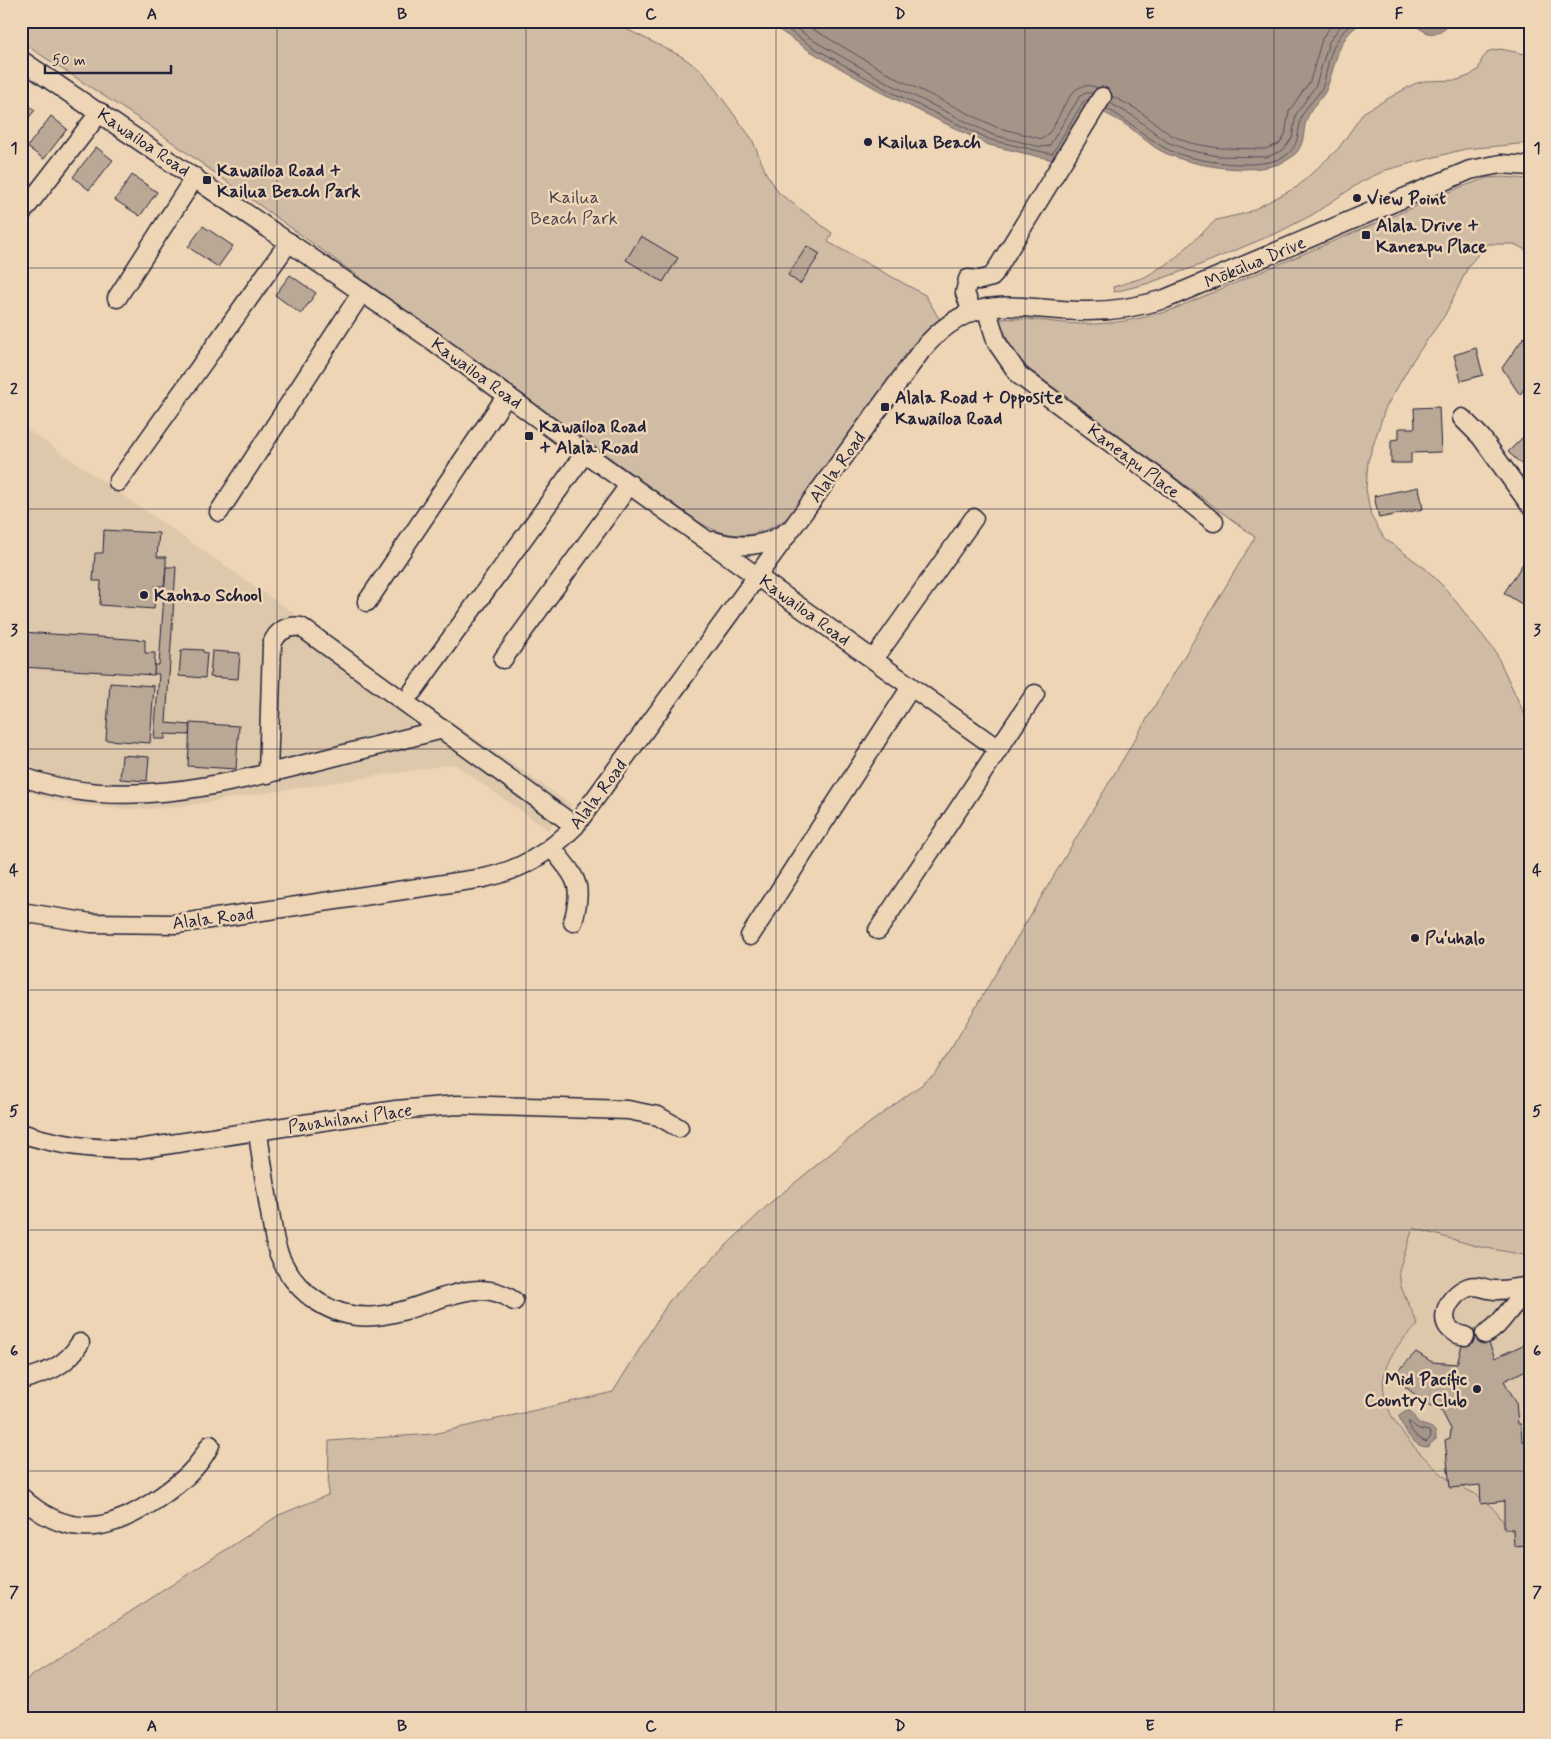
<svg xmlns="http://www.w3.org/2000/svg" width="1551" height="1739" viewBox="0 0 1551 1739" font-family="Mynerve,sans-serif">
  <style>
    .built { fill: #dec8ac }
    .green { fill: #d0bba4; stroke: #796e70 }
    .water { fill: #a59589; stroke: #71676a }
    .lines { fill: none; stroke-linecap: round; stroke-linejoin: round }
    .shore { stroke: #56505a; stroke-width: 1 }
    .building { fill: #baa897; stroke: #22223b }
    .minor-casing { stroke: #22223b; stroke-width: 21 }
    .minor { stroke: #edd5b5; stroke-width: 18 }
    .grid { fill: none; stroke: #22223b; stroke-width: 1; stroke-opacity: 0.55 }
    .poi-dot { fill: #22223b; stroke: #edd5b5; stroke-width: 2 }
    .labels { text-anchor: middle; stroke-width: 5; stroke-linejoin: round; paint-order: stroke }
    .street-label { font-size: 18px; fill: #22223b; stroke: #edd5b5 }
    .poi-label { font-size: 18px; font-weight: bold; fill: #22223b; stroke: #edd5b5; text-anchor: start }
    .park-label { font-size: 18px; fill: #454150; stroke: #edd5b5 }
    .neatline { fill: none; stroke: #22223b; stroke-width: 2 }
    .grid-label { font-size: 16px; text-anchor: middle; font-weight: bold; fill: #22223b }
  </style>
  <rect width="100%" height="100%" fill="#edd5b5"/>
  <filter id="ink" filterUnits="userSpaceOnUse"><feTurbulence type="fractalNoise" baseFrequency=".02" numOctaves="2"/><feDisplacementMap in="SourceGraphic" scale="10" xChannelSelector="R" yChannelSelector="G"/><feConvolveMatrix kernelMatrix="1 2 1 2 8 2 1 2 1" color-interpolation-filters="sRGB"/></filter>
  <g filter="url(#ink)">
    <!-- built -->
    <g class="built">
      <polygon points="21,425 572,805 548,830 454,764 182,806 153,809 123,809 72,804 47,798 21,789"/>
      <polygon points="1413,1228 1476,1246 1530,1256 1530,1539 1513,1532 1502,1521 1494,1506 1481,1497 1451,1481 1438,1471 1403,1436 1394,1423 1388,1408 1384,1392 1384,1375 1390,1360 1397,1345 1418,1325 1401,1287 1399,1270"/>
    </g>
    <!-- green -->
    <g class="green">
      <path d="M21,21h589l71,35 21,15 50,68 14,34 13,20 53,40 -4,9 97,53 15,25 -19,18 -129,176c-28,24 -61,28 -93,8l-552,-398 -126,-82z"/>
      <polygon points="1500,49 1530,55 1530,143 1465,149 1386,170 1361,182 1312,215 1279,232 1200,265 1146,284 1114,292 1113,287 1145,277 1173,260 1216,220 1247,213 1297,187 1338,149 1364,112 1414,84 1424,81 1458,80 1469,76 1478,70 1482,59 1489,51"/>
      <path d="M1502,177l28,2v73l-16,-8h-27l-18,21 -24,50 -32,45 -28,49 -17,52 -2,28 5,27 13,22 42,31 19,19 50,63 35,75v530l-54,-10 -63,-18 -14,42 2,17 17,38c-50,43 -42,82 0,126 10,10 19,20 31,29 10,7 23,11 33,18 14,9 18,23 30,33 5,4 12,6 18,8v179h-1509v-35l258,-168 49,-20 1,-54 104,-7 180,-42 56,-91 101,-98 86,-70 80,-59 319,-537 -226,-168 -17,-19 -13,-31c27,-2 54,4 82,5 30,1 59,-5 88,-13l292,-124 26,-9z"/>
    </g>
    <!-- water -->
    <g class="water">
      <path d="M766,21h599c-27,14 -28,38 -37,64 -3,12 -15,20 -20,31 -6,12 -2,25 -11,36 -23,29 -105,15 -134,0 -12,-6 -23,-17 -34,-25 -8,-6 -17,-10 -26,-15l-50,48 -64,-15 -102,-50 -77,-44z"/>
      <path d="M1410,21h42c-15,20 -25,14 -42,0z"/>
      <path d="M1408,1410c5,3 6,8 10,12 7,6 19,2 18,17l-9,8c-13,0 -25,-18 -28,-31z"/>
    </g>
    <g class="lines">
      <!-- shore -->
      <g class="shore">
        <polyline points="775,21 813,47 889,91 991,140 1052,154 1083,102 1089,99"/>
        <polyline points="786,21 816,42 892,85 993,135 1041,147 1049,146 1080,96 1086,93 1092,93"/>
        <path d="M799,21l97,57 100,49 46,12c20,-11 23,-66 56,-51"/>
        <polyline points="1112,96 1138,110 1171,135 1190,143 1219,148 1265,149 1279,144 1285,135 1289,111 1310,81 1322,39 1334,21"/>
        <polyline points="1110,103 1133,116 1167,142 1188,150 1218,156 1267,157 1283,150 1292,138 1296,114 1316,85 1329,42 1344,21"/>
        <path d="M1107,109c21,11 36,26 56,38 24,15 103,26 125,7 13,-12 9,-25 14,-39 5,-10 15,-17 20,-27 3,-6 3,-13 5,-19 3,-19 12,-37 28,-48"/>
        <polygon points="1409,1422 1419,1429 1429,1431 1431,1437 1426,1442 1417,1437 1409,1427"/>
      </g>
    </g>
    <!-- building -->
    <g class="building">
      <polygon points="21,100 35,110 21,127"/>
      <polygon points="51,116 67,129 44,159 27,147"/>
      <polygon points="96,147 113,160 89,190 73,177"/>
      <polygon points="132,175 157,192 140,216 115,200"/>
      <polygon points="203,226 233,246 218,267 188,247"/>
      <polygon points="641,236 678,258 663,282 626,260"/>
      <polygon points="807,246 820,254 800,284 788,275"/>
      <polygon points="290,275 316,293 301,314 275,295"/>
      <polygon points="1524,337 1530,344 1530,379 1520,395 1502,368"/>
      <polygon points="1476,348 1483,375 1461,381 1454,355"/>
      <polygon points="1439,407 1441,452 1411,453 1411,463 1391,463 1391,440 1399,439 1399,428 1415,428 1414,408"/>
      <polygon points="1530,430 1530,472 1508,452"/>
      <polygon points="1419,487 1423,509 1379,518 1374,496"/>
      <polygon points="104,530 159,533 157,557 166,557 166,567 164,586 155,586 154,609 100,605 101,581 93,581 95,553 103,553"/>
      <polygon points="1524,562 1530,565 1530,599 1525,606 1504,593"/>
      <polygon points="166,567 176,567 166,723 190,725 189,735 165,734 165,739 154,739 159,674 154,674 154,665 159,665"/>
      <polygon points="21,632 145,640 145,653 155,653 154,675 21,667"/>
      <polygon points="184,649 203,650 203,652 207,653 205,678 179,676 181,651 184,651"/>
      <polygon points="212,651 240,653 238,679 210,677"/>
      <polygon points="110,683 154,686 150,743 106,740"/>
      <polygon points="190,723 239,726 236,769 188,766"/>
      <polygon points="122,755 149,757 147,781 120,779"/>
      <polygon points="1483,1328 1495,1358 1525,1344 1530,1355 1530,1368 1504,1381 1516,1402 1518,1424 1521,1424 1522,1441 1526,1441 1526,1448 1530,1448 1530,1532 1526,1532 1526,1545 1514,1546 1513,1529 1504,1529 1504,1501 1481,1504 1480,1485 1450,1488 1445,1440 1450,1438 1451,1429 1441,1410 1417,1402 1418,1397 1393,1377 1416,1352 1432,1362 1457,1364 1466,1330"/>
    </g>
    <g class="lines">
      <!-- minor casing -->
      <g class="minor-casing">
        <g id="minor">
          <polyline points="21,60 429,338 585,453 998,749"/>
          <polyline points="21,214 100,112"/>
          <polyline points="117,298 195,177"/>
          <polyline points="986,308 997,343 1019,375 1165,483 1214,522"/>
          <polyline points="972,312 965,293 968,279 980,280 992,277 1102,97"/>
          <polyline points="1462,418 1481,437 1530,505"/>
          <polyline points="118,482 289,242"/>
          <polyline points="219,512 362,292"/>
          <path d="M714,541c25,8 53,6 75,-11"/>
          <polyline points="367,602 507,395"/>
          <polyline points="503,659 630,484"/>
          <polyline points="874,659 974,518"/>
          <polyline points="413,691 585,453"/>
          <path d="M268,774l4,-130c5,-13 15,-19 29,-17l274,199"/>
          <path d="M21,776c95,37 202,9 296,-15 42,-11 84,-21 126,-32"/>
          <path d="M552,848c24,31 32,34 21,74"/>
          <path d="M21,912l70,11 85,1 308,-46c37,-8 65,-25 91,-52l346,-475c53,-63 92,-41 161,-40 29,1 56,-4 83,-12l305,-129 31,-6 29,2"/>
          <polyline points="878,930 1035,694"/>
          <polyline points="750,936 911,687"/>
          <path d="M258,1132c3,25 7,50 11,75 3,15 4,31 9,45 8,21 21,38 40,50 75,48 140,-42 196,-1"/>
          <path d="M21,1133c38,13 77,17 117,16l258,-39 61,-5 171,5 30,6 21,12"/>
          <path d="M1485,1334c19,-9 25,-33 45,-41"/>
          <path d="M1465,1336c-33,-6 -20,-40 4,-49 10,-3 16,3 26,3 12,1 23,-4 35,-3"/>
          <path d="M21,1380c25,-7 45,-13 59,-37"/>
          <path d="M21,1497c48,44 91,34 139,0 21,-15 38,-28 50,-52"/>
        </g>
      </g>
      <!-- minor -->
      <use href="#minor" class="minor"/>
    </g>
  </g>
  <!-- grid -->
  <path class="grid" d="M277,21v1697M526,21v1697M776,21v1697M1025,21v1697M1274,21v1697M21,268h1509M21,509h1509M21,749h1509M21,990h1509M21,1230h1509M21,1471h1509"/>
  <!-- markers -->
  <g class="poi-dot">
    <circle cx="868" cy="142" r="5"/>
    <rect x="202" y="175" width="10" height="10" rx="2.5"/>
    <circle cx="1357" cy="198" r="5"/>
    <rect x="1361" y="230" width="10" height="10" rx="2.5"/>
    <rect x="880" y="402" width="10" height="10" rx="2.5"/>
    <rect x="524" y="431" width="10" height="10" rx="2.5"/>
    <circle cx="144" cy="595" r="5"/>
    <circle cx="1415" cy="938" r="5"/>
    <circle cx="1477" cy="1389" r="5"/>
  </g>
  <g class="labels">
    <!-- street labels -->
    <g class="street-label">
      <text transform="translate(144 142) rotate(34)" y="6">Kawailoa Road</text>
      <text transform="translate(1255 262) rotate(-23)" y="6">Mōkūlua Drive</text>
      <text transform="translate(477 373) rotate(36)" y="6">Kawailoa Road</text>
      <text transform="translate(1134 461) rotate(37)" y="6">Kaneapu Place</text>
      <text transform="translate(837 467) rotate(-54)" y="6">Alala Road</text>
      <text transform="translate(805 610) rotate(36)" y="6">Kawailoa Road</text>
      <text transform="translate(598 794) rotate(-53)" y="6">Alala Road</text>
      <text transform="translate(213 918) rotate(-7)" y="6">Alala Road</text>
      <text transform="translate(350 1118) rotate(-8)" y="6">Pauahilani Place</text>
    </g>
    <!-- poi labels -->
    <g class="poi-label">
      <text x="878" y="148">Kailua Beach</text>
      <text x="217" y="176">Kawailoa Road +<tspan x="217" dy="21">Kailua Beach Park</tspan></text>
      <text x="1367" y="204">View Point</text>
      <text x="1376" y="231">Alala Drive +<tspan x="1376" dy="21">Kaneapu Place</tspan></text>
      <text x="895" y="403">Alala Road + Opposite<tspan x="895" dy="21">Kawailoa Road</tspan></text>
      <text x="539" y="432">Kawailoa Road<tspan x="539" dy="21">+ Alala Road</tspan></text>
      <text x="154" y="601">Kaohao School</text>
      <text x="1425" y="944">Puʻuhalo</text>
      <text x="1467" y="1385" text-anchor="end">Mid Pacific<tspan x="1467" dy="21">Country Club</tspan></text>
    </g>
    <!-- park labels -->
    <g class="park-label">
      <text x="574" y="203">Kailua<tspan x="574" dy="21">Beach Park</tspan></text>
    </g>
  </g>
  <!-- margin -->
  <rect width="1551" height="1739" fill="none" stroke="#edd5b5" stroke-width="55"/>
  <!-- scale -->
  <path d="M45 65v8h126v-8" fill="none" stroke="#22223b" stroke-width="2.5"/>
  <text x="52" y="65" font-size="15" fill="#22223b" stroke="#edd5b5" stroke-width="4" paint-order="stroke">50 m</text>
  <rect x="28" y="28" width="1496" height="1684" class="neatline"/>
  <g class="grid-label">
    <text x="152" y="19">A</text>
    <text x="402" y="19">B</text>
    <text x="651" y="19">C</text>
    <text x="900" y="19">D</text>
    <text x="1150" y="19">E</text>
    <text x="1399" y="19">F</text>
    <text x="14" y="153">1</text>
    <text x="1537" y="153">1</text>
    <text x="14" y="394">2</text>
    <text x="1537" y="394">2</text>
    <text x="14" y="635">3</text>
    <text x="1537" y="635">3</text>
    <text x="14" y="875">4</text>
    <text x="1537" y="875">4</text>
    <text x="14" y="1116">5</text>
    <text x="1537" y="1116">5</text>
    <text x="14" y="1356">6</text>
    <text x="1537" y="1356">6</text>
    <text x="14" y="1597">7</text>
    <text x="1537" y="1597">7</text>
    <text x="152" y="1731">A</text>
    <text x="402" y="1731">B</text>
    <text x="651" y="1731">C</text>
    <text x="900" y="1731">D</text>
    <text x="1150" y="1731">E</text>
    <text x="1399" y="1731">F</text>
  </g>
</svg>
